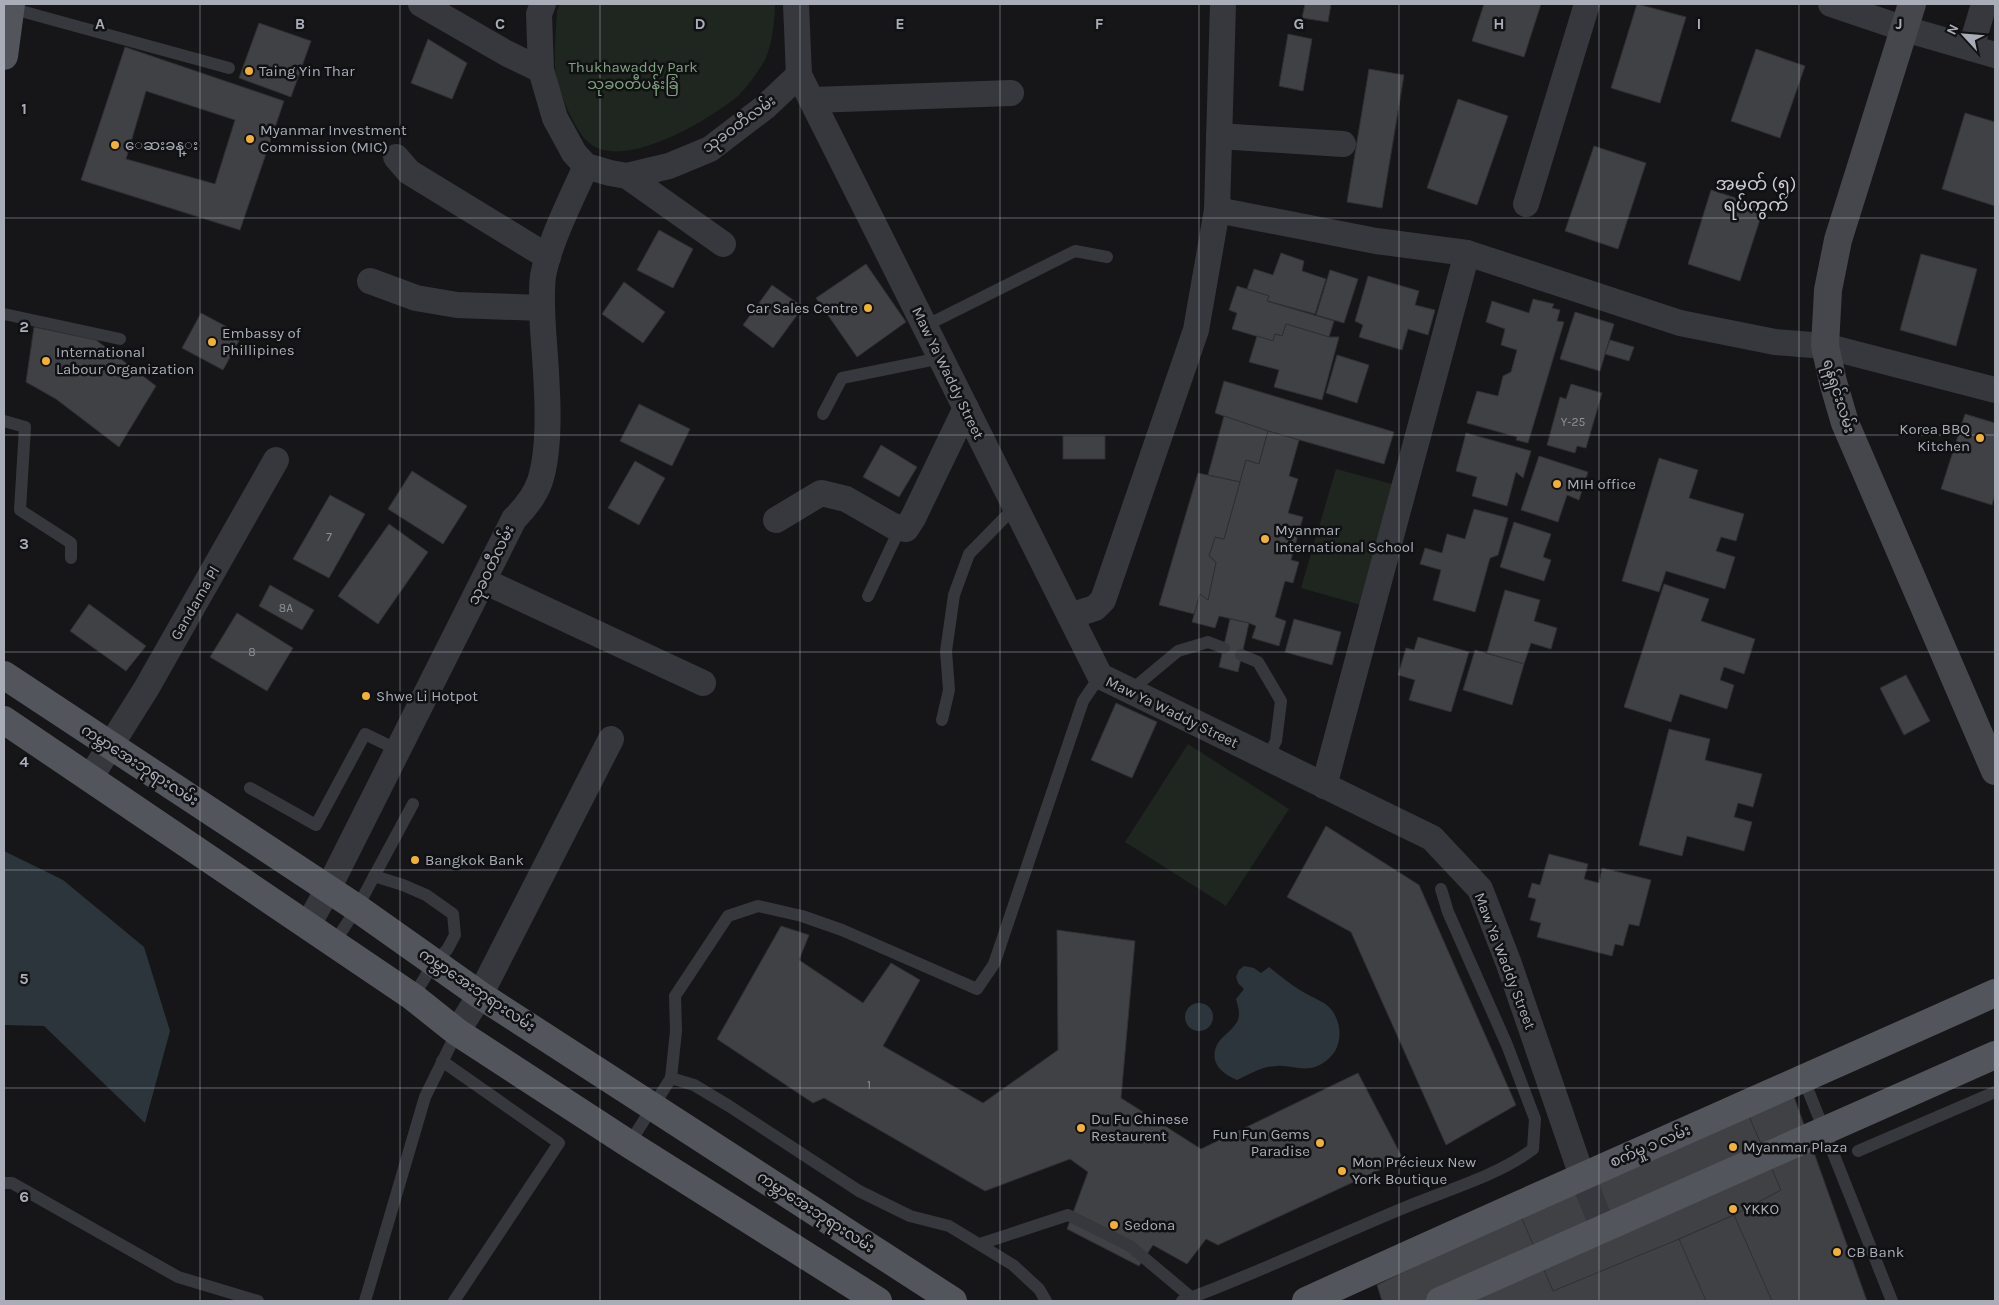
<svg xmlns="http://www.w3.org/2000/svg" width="1999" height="1305" viewBox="0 0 1999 1305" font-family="Karla,'Noto Sans Myanmar',sans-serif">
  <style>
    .green { fill: #1e261f }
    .water { fill: #2c353c }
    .building { fill: #404145; stroke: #303034; fill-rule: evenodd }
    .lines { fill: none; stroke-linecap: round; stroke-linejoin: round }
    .service { stroke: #37383d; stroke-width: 12 }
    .minor { stroke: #37383d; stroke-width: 26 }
    .secondary { stroke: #45474d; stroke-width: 28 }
    .primary { stroke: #53555c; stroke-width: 28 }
    .grid { fill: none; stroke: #a8adb8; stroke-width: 1; stroke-opacity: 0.55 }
    .poi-dot { fill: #f2b134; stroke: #111113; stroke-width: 2 }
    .labels { text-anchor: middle; stroke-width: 5; stroke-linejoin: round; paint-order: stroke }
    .number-label { font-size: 12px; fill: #8e929b }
    .park-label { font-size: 15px; fill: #7fa381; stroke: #111113 }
    .poi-label { font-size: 15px; fill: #a8adb8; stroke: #111113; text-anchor: start }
    .street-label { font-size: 15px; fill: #a8adb8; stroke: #111113 }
    .quarter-label { font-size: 18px; fill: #c9ccd4; stroke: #111113 }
    .grid-label { font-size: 16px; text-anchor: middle; font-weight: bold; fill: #a8adb8; stroke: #111113; stroke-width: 5; stroke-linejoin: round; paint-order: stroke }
  </style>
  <rect width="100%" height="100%" fill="#161618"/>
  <!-- green -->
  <g class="green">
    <path d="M560,4h215c0,16 -3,41 -10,56 -5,9 -20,30 -27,36 -29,24 -118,78 -151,45 -13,-12 -31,-55 -32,-73 -1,-18 1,-38 2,-57z"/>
    <polygon points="1336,469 1396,485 1361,605 1301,588"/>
    <polygon points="1188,744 1289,809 1226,906 1125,842"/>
  </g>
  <!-- water -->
  <g class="water">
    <polygon points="4,851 63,880 144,947 170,1031 145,1123 44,1026 4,1025"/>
    <path d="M1244,966l10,2 7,5 8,-6c11,9 22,18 34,25 7,4 14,7 21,11 14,9 19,29 13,44 -4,10 -15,19 -26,21 -13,2 -23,-3 -34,-2 -14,0 -27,8 -40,14 -14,-6 -27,-16 -21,-33 3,-9 16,-16 21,-25 4,-7 1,-16 -1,-23l8,-10 -6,-6 -2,-6 3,-7z"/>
    <circle cx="1199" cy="1017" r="14"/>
  </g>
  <!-- building -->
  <g class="building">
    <polygon points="1305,4 1331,4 1328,22 1302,18"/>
    <polygon points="1484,4 1541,4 1524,57 1472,41"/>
    <polygon points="1637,4 1686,17 1660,103 1611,88"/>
    <polygon points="259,23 311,41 291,97 239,78"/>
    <polygon points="1288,34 1312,39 1303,91 1279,86"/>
    <polygon points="428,39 467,63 452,99 411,83"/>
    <path d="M125,47l159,54 -44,129 -159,-50zM146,91l89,29 -20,64 -89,-25z"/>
    <polygon points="1756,49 1805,66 1780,138 1731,121"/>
    <polygon points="1369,69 1404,75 1382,208 1347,202"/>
    <polygon points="1458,99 1508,116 1477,205 1427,188"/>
    <polygon points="1965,113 1995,122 1995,206 1942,189"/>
    <polygon points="1594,146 1646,163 1618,249 1565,231"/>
    <polygon points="1711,190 1764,207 1740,281 1688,264"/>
    <polygon points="659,230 693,249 673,288 637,270"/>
    <polygon points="1281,253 1304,261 1302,271 1326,279 1315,314 1267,301 1269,296 1247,289 1254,269 1273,275"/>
    <polygon points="1921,254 1977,269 1956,346 1900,330"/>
    <polygon points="866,264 906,322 857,357 816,298"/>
    <polygon points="1330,270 1358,279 1344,323 1316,315"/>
    <polygon points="1368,276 1419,291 1415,305 1435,310 1428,335 1408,329 1402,350 1359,337 1363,325 1355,321"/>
    <polygon points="624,282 665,312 643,343 602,314"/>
    <polygon points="772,285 803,307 773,348 743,325"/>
    <polygon points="1237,286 1269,296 1267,301 1334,321 1329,337 1286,324 1282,336 1275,334 1273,341 1232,329 1237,313 1229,310"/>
    <polygon points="1533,299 1554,304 1552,308 1560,310 1557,321 1564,322 1528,443 1516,440 1517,437 1467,423 1477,391 1498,396 1503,376 1511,372 1517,350 1501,345 1505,329 1486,322 1492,301 1529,313"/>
    <polygon points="1575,312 1614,324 1600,371 1560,359"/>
    <polygon points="201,313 242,335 223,370 182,348"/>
    <polygon points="1286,324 1329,337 1339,337 1322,400 1274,387 1279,370 1249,362 1257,336 1273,341 1275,334 1282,336"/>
    <polygon points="34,327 96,340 156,386 119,447 56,399 26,382"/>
    <polygon points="1610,340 1634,347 1629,361 1605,354"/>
    <polygon points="1337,355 1369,365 1357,403 1326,393"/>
    <polygon points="1224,381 1394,432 1384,464 1268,431 1215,413"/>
    <polygon points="1571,384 1602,393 1586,448 1577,446 1575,453 1547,445 1560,397 1566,399"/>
    <polygon points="639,404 690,429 672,466 620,441"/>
    <polygon points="1965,414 1995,423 1995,494 1992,505 1941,489"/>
    <polygon points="1224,416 1268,431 1259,464 1246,460 1240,482 1208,475"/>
    <polygon points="1268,431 1299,440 1289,476 1298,479 1288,513 1303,517 1291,560 1299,562 1293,583 1285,581 1275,617 1286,621 1279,646 1252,638 1256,626 1249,623 1219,616 1215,628 1192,622 1200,594 1208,600 1216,562 1209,556 1215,537 1224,539 1246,460 1259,464"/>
    <polygon points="1466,433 1531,451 1523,478 1516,472 1507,506 1472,496 1477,477 1456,471"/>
    <rect x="1063" y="436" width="42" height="23"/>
    <polygon points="881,445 917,467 899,497 863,477"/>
    <polygon points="1539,456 1588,472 1579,500 1567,495 1558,522 1521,510"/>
    <polygon points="1659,458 1698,470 1689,498 1744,514 1736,541 1721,537 1716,551 1735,557 1725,589 1666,571 1659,592 1622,581"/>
    <polygon points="635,461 665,478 639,525 608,508"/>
    <polygon points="412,471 467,506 443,544 388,509"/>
    <polygon points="1198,473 1240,482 1224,539 1215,537 1209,556 1216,562 1208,600 1200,594 1194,614 1159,605"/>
    <polygon points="330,495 365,514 329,578 293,559"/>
    <polygon points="1474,509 1508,518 1498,555 1490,558 1475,612 1433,600 1441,570 1420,564 1425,548 1442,553 1447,534 1465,539"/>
    <polygon points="1514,522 1551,534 1543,557 1551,560 1544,581 1500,567"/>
    <polygon points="389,524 428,552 378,624 338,596"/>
    <polygon points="1664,584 1709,599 1701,621 1755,639 1744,674 1724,667 1720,680 1734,685 1727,709 1680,694 1671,722 1624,707"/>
    <polygon points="270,585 314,610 302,630 259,606"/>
    <polygon points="1505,590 1540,600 1534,621 1557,628 1551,649 1531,643 1524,664 1487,653"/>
    <polygon points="89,604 146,646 126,671 70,631"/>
    <polygon points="237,613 293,648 267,691 210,657"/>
    <polygon points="1230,619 1249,623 1238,672 1219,667"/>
    <polygon points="1294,619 1341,632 1332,665 1285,652"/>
    <polygon points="1418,637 1469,652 1451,712 1409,700 1415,680 1398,675 1406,648 1414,650"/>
    <polygon points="1475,650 1524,664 1512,705 1463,690"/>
    <polygon points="1906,675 1930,721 1904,735 1880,688"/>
    <polygon points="1116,703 1157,722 1132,778 1091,760"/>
    <polygon points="1669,729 1710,739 1705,760 1762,774 1753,807 1738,803 1734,817 1752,822 1744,851 1687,836 1682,856 1639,845"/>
    <polygon points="1326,826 1419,885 1516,1105 1446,1145 1351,932 1287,897"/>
    <polygon points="1549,854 1588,864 1584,879 1599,883 1602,868 1651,880 1639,926 1629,924 1623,946 1615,944 1612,956 1537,937 1541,923 1530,920 1536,899 1528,897 1532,883 1540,885"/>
    <polygon points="781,926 809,935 799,960 863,1003 891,963 920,980 883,1046 983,1103 1058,1050 1057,930 1135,941 1121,1098 1201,1149 1358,1073 1403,1159 1218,1245 1206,1239 1187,1264 1153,1245 1139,1266 1067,1229 1088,1172 1070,1159 985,1191 824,1098 813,1103 717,1039"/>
    <polygon points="1788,1080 1867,1301 1382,1301 1377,1285"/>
    <polygon points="1748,1114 1781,1190 1734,1215 1679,1239 1553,1291 1520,1214"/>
    <polygon points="1734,1215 1772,1301 1706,1301 1679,1239"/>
  </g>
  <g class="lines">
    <!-- service -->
    <g class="service">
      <polyline points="10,8 229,68"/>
      <polyline points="4,314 120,339"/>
      <polyline points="925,326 1075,251 1107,257"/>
      <polyline points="823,414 842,378 941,358"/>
      <polyline points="4,421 25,427 20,510 71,543 71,558"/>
      <polyline points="868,596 900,528"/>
      <polyline points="1241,655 1258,662 1281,701 1276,741 1267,758"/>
      <polyline points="1130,691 1178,651 1208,642 1224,648"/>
      <polyline points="942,720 949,690 946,651 954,595 969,554 1015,507"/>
      <polyline points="250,788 316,825 365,734 398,750"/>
      <polyline points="374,876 403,885 426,895 453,914 455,935 447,950 435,961 413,997"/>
      <polyline points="334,943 357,908 413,804"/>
      <polyline points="442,1061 559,1143 454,1301"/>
      <polyline points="671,1078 676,1031 675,996 728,916 758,906 802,916 842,930 977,989 994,964 1083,701 1100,676"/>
      <polyline points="1804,1080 1892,1301"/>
      <polyline points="629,1144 671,1078 694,1085 729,1106 859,1191 910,1216 949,1226 1013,1265 1039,1289 1046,1301"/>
      <polyline points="1858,1151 1995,1092"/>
      <polyline points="4,1183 12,1183 178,1277 258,1301"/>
      <polyline points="980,1244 1068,1215 1130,1246 1192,1298"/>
      <polyline points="365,1301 425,1097 457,1032"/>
      <path d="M1182,1301c76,-28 149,-63 224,-94 41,-17 93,-32 127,-58l2,-30 -28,-74 -59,-133 -7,-23"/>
    </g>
    <!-- minor -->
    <g class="minor">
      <polyline points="421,4 506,53 541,70"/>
      <polyline points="543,4 539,14 541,70 555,118 574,153 586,166 610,173 627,176 669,166 710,149 765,107 799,75"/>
      <polyline points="796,4 799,75 1100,676 1432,838 1480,889 1509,964 1582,1176 1603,1228"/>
      <polyline points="1831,4 1905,29 1995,55"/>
      <polyline points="1971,48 1984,4"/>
      <polyline points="813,100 1011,93"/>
      <polyline points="1219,136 1343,144"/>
      <polyline points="396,157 409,172 548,257"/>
      <polyline points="627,176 723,244"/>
      <polyline points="1526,204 1587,4"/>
      <polyline points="1217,210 1376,241 1467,253 1680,323 1775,342 1825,346 1995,390"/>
      <polyline points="370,281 416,298 457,305 542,308"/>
      <polyline points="776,520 821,493 846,499 893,526 906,529 913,518 966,408"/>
      <polyline points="484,581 703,683"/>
      <polyline points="1070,616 1095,608 1103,600 1196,330 1217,210 1223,4"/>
      <polyline points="90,778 146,689 276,460"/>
      <polyline points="1324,786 1467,253"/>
      <path d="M308,925l20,-36 186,-370c11,-11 21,-23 26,-38 13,-40 6,-108 3,-152 -1,-17 -2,-36 0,-53 6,-34 29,-78 43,-110"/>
      <polyline points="457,1032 480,995 611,739"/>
    </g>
    <!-- secondary -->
    <polyline class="secondary" points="1912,4 1838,240 1828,290 1825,346 1833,382 1845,423 1995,771"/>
    <!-- primary -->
    <g class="primary">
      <polyline points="4,56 11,4"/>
      <polyline points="4,675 357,908 480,995 953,1301"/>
      <polyline points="4,720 413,997 457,1032 629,1144 878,1301"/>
      <path d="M1306,1301c229,-105 460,-205 689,-308"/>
      <polyline points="1440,1301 1995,1055"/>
    </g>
  </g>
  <!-- grid -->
  <path class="grid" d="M200,4v1297M400,4v1297M600,4v1297M800,4v1297M1000,4v1297M1199,4v1297M1399,4v1297M1599,4v1297M1799,4v1297M4,218h1991M4,435h1991M4,652h1991M4,870h1991M4,1088h1991"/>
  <!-- markers -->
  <g class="poi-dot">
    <circle cx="249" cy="71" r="5"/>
    <circle cx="250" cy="139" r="5"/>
    <circle cx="115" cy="145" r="5"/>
    <circle cx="868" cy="308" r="5"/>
    <circle cx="212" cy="342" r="5"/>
    <circle cx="46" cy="361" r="5"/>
    <circle cx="1980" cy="438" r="5"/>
    <circle cx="1557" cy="484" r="5"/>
    <circle cx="1265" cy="539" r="5"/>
    <circle cx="366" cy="696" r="5"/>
    <circle cx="415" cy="860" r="5"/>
    <circle cx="1081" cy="1128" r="5"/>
    <circle cx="1320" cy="1143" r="5"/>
    <circle cx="1733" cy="1147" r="5"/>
    <circle cx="1342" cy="1171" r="5"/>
    <circle cx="1733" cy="1209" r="5"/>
    <circle cx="1114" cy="1225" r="5"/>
    <circle cx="1837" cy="1252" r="5"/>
  </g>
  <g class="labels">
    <!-- number labels -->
    <g class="number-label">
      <text x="1573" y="426">Y-25</text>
      <text x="329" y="541">7</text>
      <text x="286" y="612">8A</text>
      <text x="252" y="656">8</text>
      <text x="869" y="1089">1</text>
    </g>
    <!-- park labels -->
    <g class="park-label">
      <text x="633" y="72">Thukhawaddy Park<tspan x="633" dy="17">သုခဝတီပန်းခြံ</tspan></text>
    </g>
    <!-- poi labels -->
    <g class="poi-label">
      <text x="259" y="76">Taing Yin Thar</text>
      <text x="260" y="135">Myanmar Investment<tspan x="260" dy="17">Commission (MIC)</tspan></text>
      <text x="125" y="150">ေဆးခန္း</text>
      <text x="858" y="313" text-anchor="end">Car Sales Centre</text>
      <text x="222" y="338">Embassy of<tspan x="222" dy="17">Phillipines</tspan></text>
      <text x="56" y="357">International<tspan x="56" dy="17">Labour Organization</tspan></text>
      <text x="1970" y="434" text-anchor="end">Korea BBQ<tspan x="1970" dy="17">Kitchen</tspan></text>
      <text x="1567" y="489">MIH office</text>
      <text x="1275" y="535">Myanmar<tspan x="1275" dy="17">International School</tspan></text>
      <text x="376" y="701">Shwe Li Hotpot</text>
      <text x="425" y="865">Bangkok Bank</text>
      <text x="1091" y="1124">Du Fu Chinese<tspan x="1091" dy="17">Restaurent</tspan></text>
      <text x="1310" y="1139" text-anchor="end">Fun Fun Gems<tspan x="1310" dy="17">Paradise</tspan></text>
      <text x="1743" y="1152">Myanmar Plaza</text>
      <text x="1352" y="1167">Mon Précieux New<tspan x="1352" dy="17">York Boutique</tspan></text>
      <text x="1743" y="1214">YKKO</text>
      <text x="1124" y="1230">Sedona</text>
      <text x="1847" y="1257">CB Bank</text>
    </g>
    <!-- street labels -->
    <g class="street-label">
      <text transform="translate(739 124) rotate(-36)" y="5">သုခဝတီလမ်း</text>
      <text transform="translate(948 373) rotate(64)" y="5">Maw Ya Waddy Street</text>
      <text transform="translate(1839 396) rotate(73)" y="5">ရန်ရှင်းလမ်း</text>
      <text transform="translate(491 565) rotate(-64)" y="5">သုခဝတီလမ်း</text>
      <text transform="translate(195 603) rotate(-60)" y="5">Gandama Pl</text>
      <text transform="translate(1172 712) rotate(26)" y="5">Maw Ya Waddy Street</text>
      <text transform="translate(140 765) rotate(33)" y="5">ကမ္ဘာအေးဘုရားလမ်း</text>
      <text transform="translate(1505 961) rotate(69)" y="5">Maw Ya Waddy Street</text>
      <text transform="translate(477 990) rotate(34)" y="5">ကမ္ဘာအေးဘုရားလမ်း</text>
      <text transform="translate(1650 1146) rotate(-23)" y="5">စက်မှု ၁ လမ်း</text>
      <text transform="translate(816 1212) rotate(33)" y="5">ကမ္ဘာအေးဘုရားလမ်း</text>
    </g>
    <!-- quarter labels -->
    <g class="quarter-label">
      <text x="1756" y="190">အမှတ် (၅)<tspan x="1756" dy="21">ရပ်ကွက်</tspan></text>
    </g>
  </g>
  <g class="grid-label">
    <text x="100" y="29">A</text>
    <text x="300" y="29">B</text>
    <text x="500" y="29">C</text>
    <text x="700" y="29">D</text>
    <text x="900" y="29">E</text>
    <text x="1099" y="29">F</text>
    <text x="1299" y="29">G</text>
    <text x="1499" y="29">H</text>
    <text x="1699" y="29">I</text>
    <text x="1899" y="29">J</text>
    <text x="24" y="114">1</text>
    <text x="24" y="332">2</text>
    <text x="24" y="549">3</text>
    <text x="24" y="767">4</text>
    <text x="24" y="984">5</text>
    <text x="24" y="1202">6</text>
  </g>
  <!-- border -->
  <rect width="1999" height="1305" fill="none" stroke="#a8adb8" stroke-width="10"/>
  <!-- north arrow -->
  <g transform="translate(1964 35) rotate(296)" stroke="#111113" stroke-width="4" paint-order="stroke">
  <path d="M0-4L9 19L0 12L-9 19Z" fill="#a8adb8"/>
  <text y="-8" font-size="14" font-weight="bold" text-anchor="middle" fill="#a8adb8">N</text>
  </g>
</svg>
